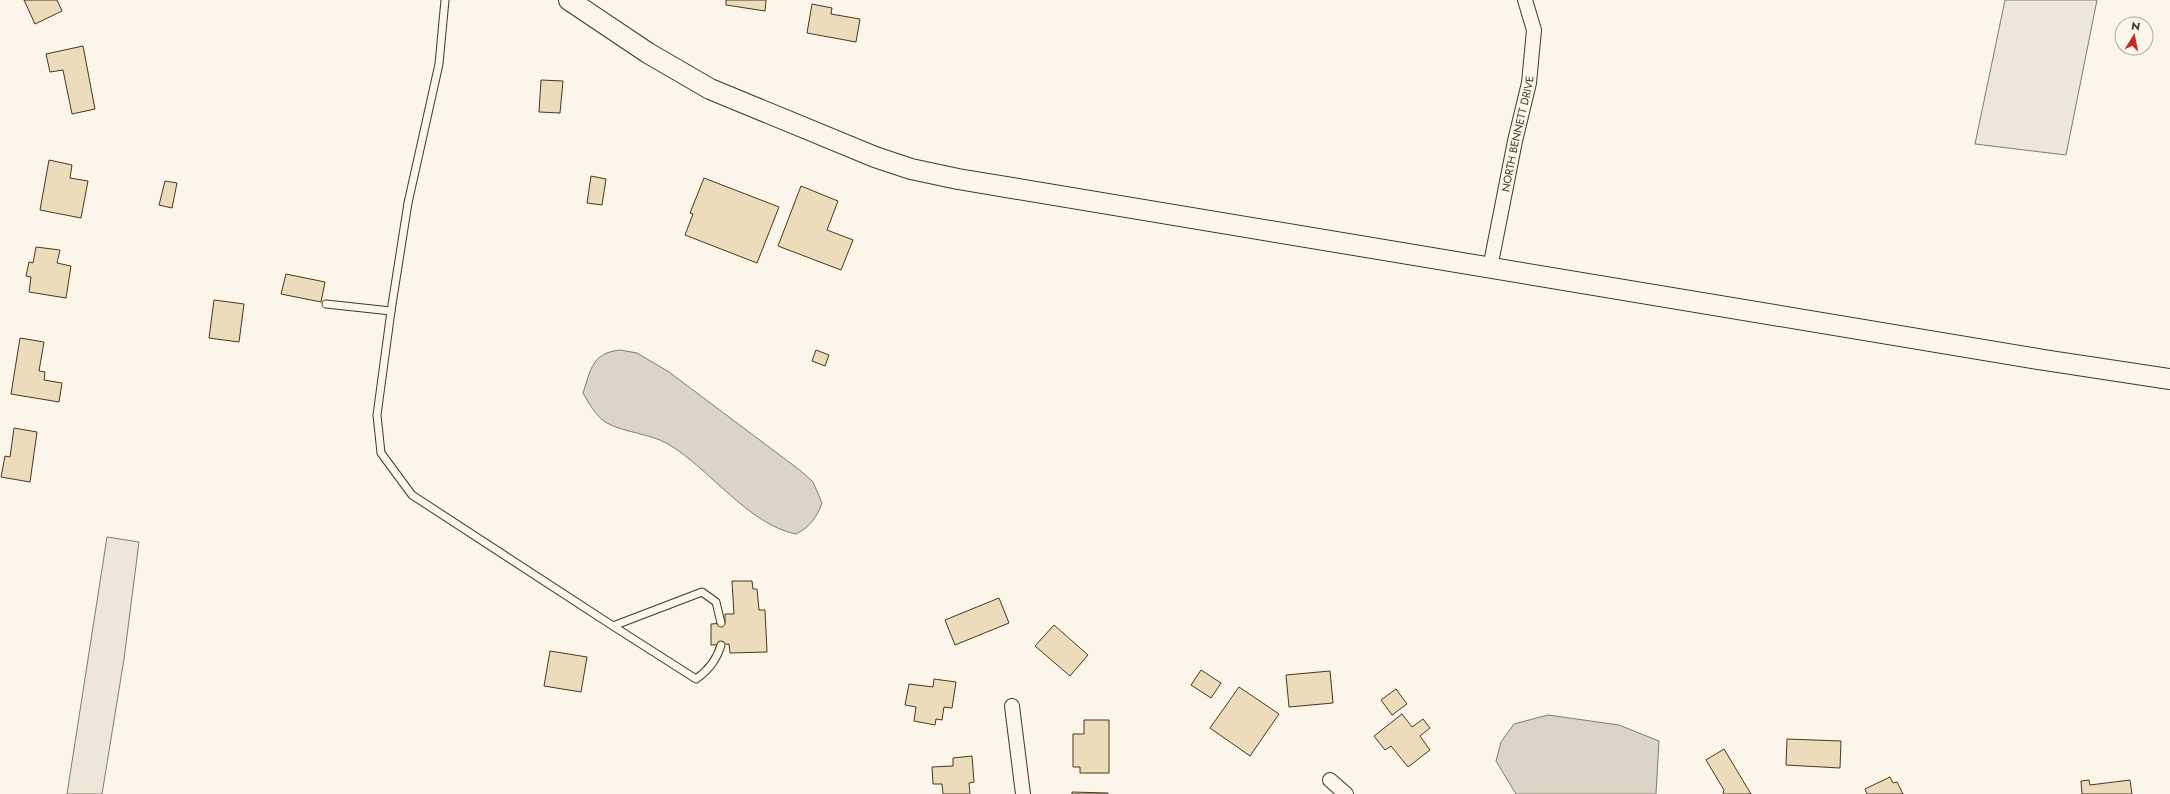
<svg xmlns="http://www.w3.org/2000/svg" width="2170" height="794" viewBox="0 0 2170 794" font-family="Jost,sans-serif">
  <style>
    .green { fill: #ede6d9; stroke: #887966 }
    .water { fill: #dcd4c6; stroke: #887966 }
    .building { fill: #ecdcbc; stroke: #4a3520 }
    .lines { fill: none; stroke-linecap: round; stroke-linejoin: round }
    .lane-casing { stroke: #4a3520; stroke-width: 9 }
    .street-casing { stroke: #4a3520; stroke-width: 16 }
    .secondary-casing { stroke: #4a3520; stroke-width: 22 }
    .lane { stroke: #fbf6e9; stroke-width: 7 }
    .street { stroke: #fbf6e9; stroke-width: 14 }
    .secondary { stroke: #fbf6e9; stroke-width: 20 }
    .labels { text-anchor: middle; stroke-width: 3; stroke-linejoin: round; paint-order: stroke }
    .street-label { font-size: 11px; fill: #4a3520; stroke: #fbf6e9 }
  </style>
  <rect width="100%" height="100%" fill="#fbf6e9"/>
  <!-- green -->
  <g class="green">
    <polygon points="2005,0 2097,0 2066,155 1975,144"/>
    <polygon points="107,537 139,542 124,659 102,794 67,794"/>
  </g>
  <!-- water -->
  <g class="water">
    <path d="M620,350l17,3 32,19 132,99 12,11 9,21c-5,14 -12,24 -26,31 -47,-9 -87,-66 -128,-90 -19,-11 -44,-11 -63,-22 -9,-6 -17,-20 -22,-29 8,-24 9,-40 37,-43z"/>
    <polygon points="1548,715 1619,725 1659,741 1656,794 1516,794 1496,761 1501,742 1514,724"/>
  </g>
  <!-- building -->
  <g class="building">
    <polygon points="24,0 57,0 62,11 35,24"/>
    <polygon points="726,0 766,0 765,11 726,5"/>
    <polygon points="812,4 832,8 831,14 860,19 856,42 807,33"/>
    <polygon points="83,46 95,109 72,114 63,70 50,72 46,54"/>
    <polygon points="541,80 563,81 560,113 539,112"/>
    <polygon points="49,160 72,165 70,178 88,181 81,218 40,210"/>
    <polygon points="591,176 606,179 602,205 587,203"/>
    <polygon points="704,178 779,207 757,263 685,235 693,214 690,213"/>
    <polygon points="165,181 177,183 172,208 159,205"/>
    <polygon points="801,186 838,201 827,230 853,240 841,270 778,246"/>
    <polygon points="36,247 60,250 57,263 71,266 66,298 29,292 31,277 26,276 29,262 33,263"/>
    <polygon points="286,274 325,282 321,302 281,294"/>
    <polygon points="214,300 244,304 239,342 209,338"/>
    <polygon points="20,338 44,342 39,371 45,372 44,380 62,383 59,402 11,394"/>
    <polygon points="816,350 829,355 825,366 812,361"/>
    <polygon points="14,428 37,432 30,482 1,477 5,456 10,457"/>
    <polygon points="732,581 752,581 753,589 757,589 759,610 765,610 767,652 730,653 729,644 711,645 711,624 725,623 725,614 734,614"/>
    <polygon points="999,598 1009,623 955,645 945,620"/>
    <polygon points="1054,625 1088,655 1070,676 1035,646"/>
    <polygon points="550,651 587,657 581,692 544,686"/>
    <polygon points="1201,670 1221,683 1211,698 1191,685"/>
    <polygon points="1330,671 1333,703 1289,707 1286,675"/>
    <polygon points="934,679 956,682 952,708 944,707 942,720 936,719 935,725 914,721 916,707 905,705 909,684 933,687"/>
    <polygon points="1239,687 1279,714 1250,756 1210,728"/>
    <polygon points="1396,689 1407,704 1392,715 1381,700"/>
    <polygon points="1402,714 1412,727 1423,719 1430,728 1420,736 1430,750 1408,767 1391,746 1385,750 1374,736"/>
    <polygon points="1084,720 1109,720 1109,773 1080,773 1080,767 1073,767 1073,734 1084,734"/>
    <polygon points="1787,739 1841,741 1840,768 1786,765"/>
    <polygon points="1724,749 1751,794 1723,794 1724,790 1706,760"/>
    <polygon points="972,756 974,782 969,783 970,794 943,794 942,784 933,784 932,767 953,766 953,758"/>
    <polygon points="1890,777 1893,783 1897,782 1903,794 1867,794 1865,789"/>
    <polygon points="2089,780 2090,785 2130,780 2132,794 2082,794 2081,781"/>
    <polygon points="1072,792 1108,793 1108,794 1072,794"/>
  </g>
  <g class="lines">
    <!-- lane casing -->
    <g class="lane-casing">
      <g id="lane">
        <polyline points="445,0 439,64 408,203 391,311 377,415 381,453 412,495 613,626 702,592 716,602 721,623"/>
        <polyline points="326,304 391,311"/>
        <path d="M613,626l83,53c13,-9 21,-20 25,-34"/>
      </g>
    </g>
    <!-- street casing -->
    <g class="street-casing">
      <g id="street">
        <path id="s1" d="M1490,268l25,-127 14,-58 5,-53 -9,-30"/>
        <polyline points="1012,706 1023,794"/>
        <polyline points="1330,780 1346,794"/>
      </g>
    </g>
    <!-- secondary casing -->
    <g class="secondary-casing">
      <polyline id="secondary" points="569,0 648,53 710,89 875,157 911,169 958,179 2044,360 2170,379"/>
    </g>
    <!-- lane -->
    <use href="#lane" class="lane"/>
    <!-- street -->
    <use href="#street" class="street"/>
    <!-- secondary -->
    <use href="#secondary" class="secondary"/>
  </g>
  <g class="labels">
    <!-- street labels -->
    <g class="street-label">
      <text dy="4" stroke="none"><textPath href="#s1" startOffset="137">NORTH BENNETT DRIVE</textPath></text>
    </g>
  </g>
  <!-- north arrow -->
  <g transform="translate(2134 36) rotate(10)"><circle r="19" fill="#fbf6e9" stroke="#b4a999"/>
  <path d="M0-3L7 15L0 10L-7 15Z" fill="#c62828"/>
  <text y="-6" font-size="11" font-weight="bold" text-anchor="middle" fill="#4a3520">N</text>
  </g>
</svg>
